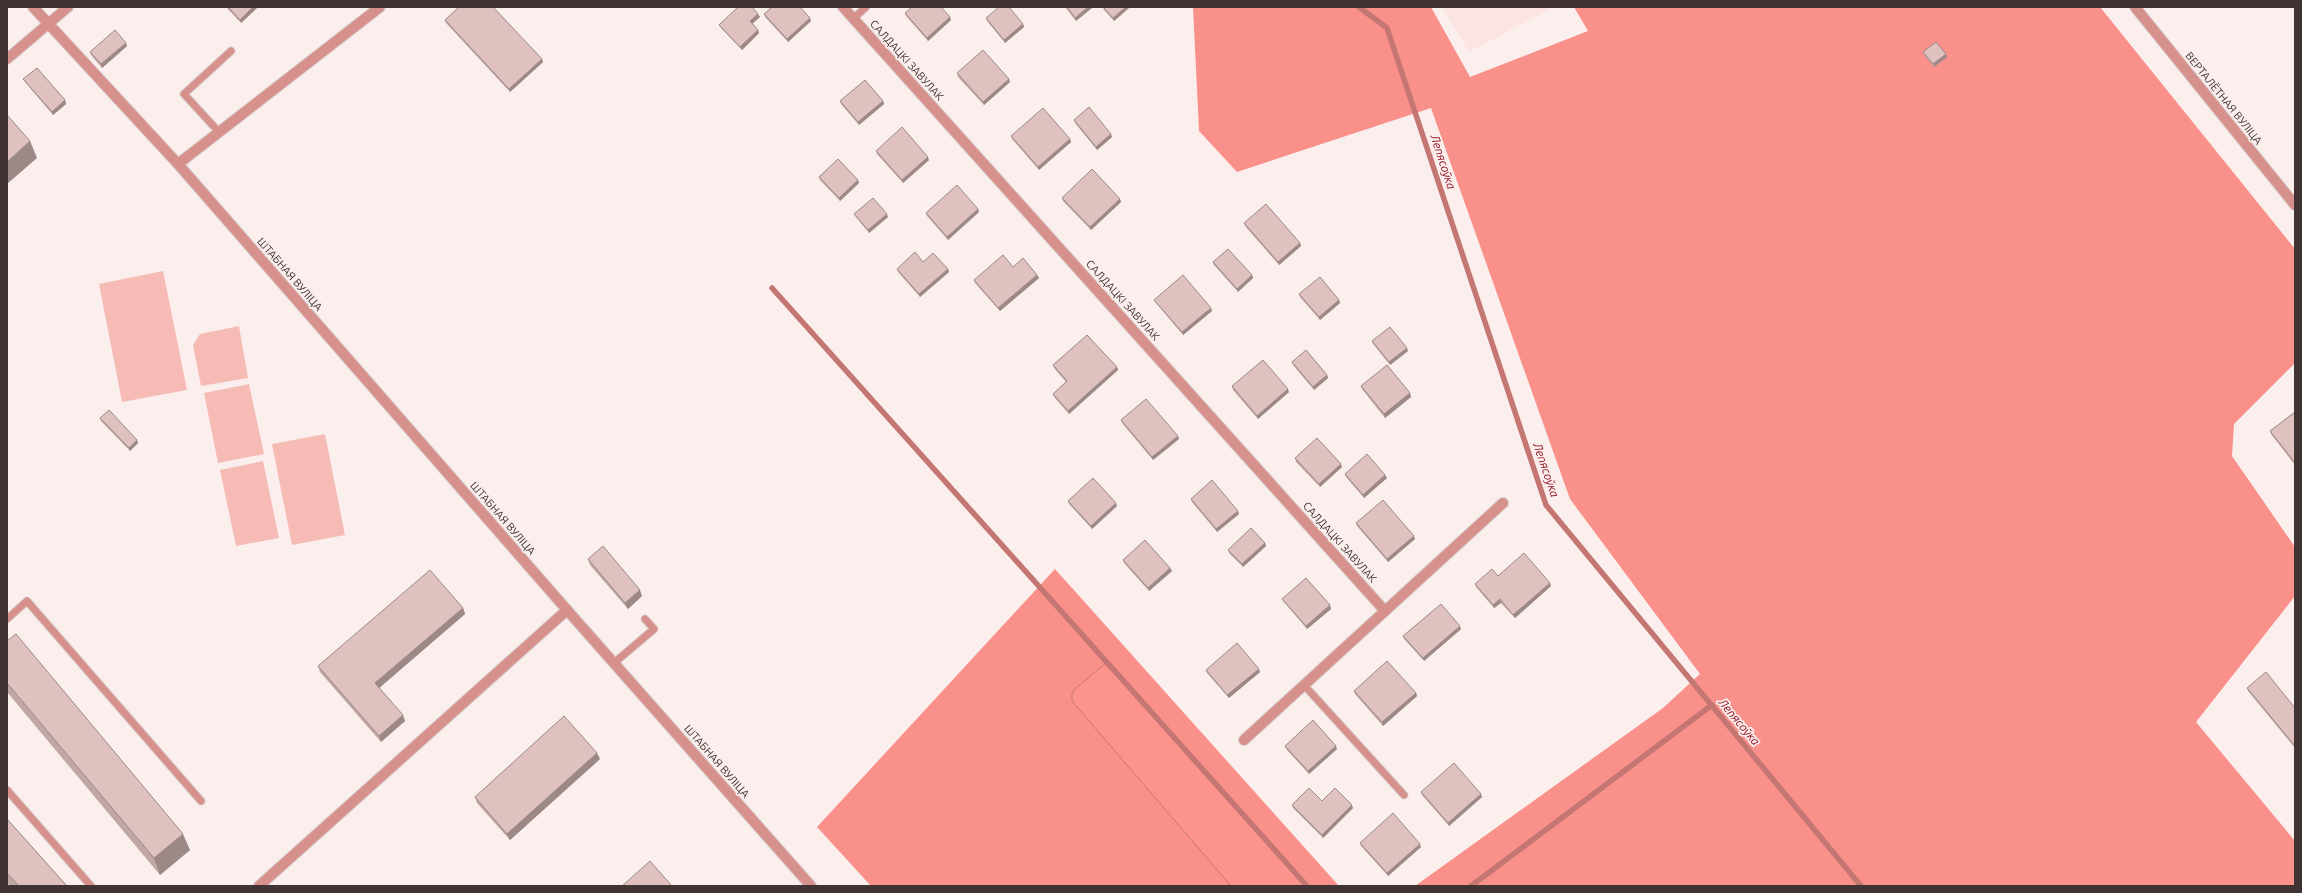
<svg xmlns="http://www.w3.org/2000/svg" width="2302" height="893" viewBox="0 0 2302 893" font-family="Ubuntu,sans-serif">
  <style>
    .built { fill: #fbe4e1 }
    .green { fill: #f7bbb6 }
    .forest { fill: #fa908a }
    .water { fill: #fd938d; stroke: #c47672 }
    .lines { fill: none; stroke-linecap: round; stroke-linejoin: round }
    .stream { stroke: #c47672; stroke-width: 5.5 }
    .service-casing { stroke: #d9cdcc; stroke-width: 9 }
    .minor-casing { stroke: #d9cdcc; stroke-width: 12 }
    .service { stroke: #d7918c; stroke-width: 7 }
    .minor { stroke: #d7918c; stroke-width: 10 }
    .wall { fill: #c0a7a4 }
    .shaded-wall { fill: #9c8886 }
    .building { fill: #dfc2bf; stroke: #9c8886 }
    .labels { text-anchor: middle; stroke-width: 3.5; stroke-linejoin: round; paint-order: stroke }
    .street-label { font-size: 11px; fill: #3f3433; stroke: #fbefee }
    .water-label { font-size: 12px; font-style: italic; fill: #8e0d1b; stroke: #fbefee }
  </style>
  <rect width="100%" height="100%" fill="#fbefee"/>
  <!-- built -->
  <polygon class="built" points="1442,7 1548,7 1550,9 1469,52"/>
  <!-- green -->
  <g class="green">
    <polygon points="163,271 187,390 122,402 99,284"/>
    <polygon points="239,326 248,378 201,386 193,345 200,334"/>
    <polygon points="249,384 264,454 218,463 204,393"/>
    <polygon points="325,434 345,535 292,545 272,444"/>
    <polygon points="263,461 279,538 236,546 220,470"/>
  </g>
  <!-- forest -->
  <g class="forest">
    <polygon points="1193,7 1431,7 1470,77 1588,31 1574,7 2100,7 2295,249 2295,363 2234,424 2232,456 2295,547 2295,596 2196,722 2295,841 2295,886 1415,886 1663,708 1700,674 1570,499 1431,108 1237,172 1199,131"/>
    <polygon points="1055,569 1339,886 871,886 817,827"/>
  </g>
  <!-- water -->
  <polygon class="water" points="1107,662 1307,886 1231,886 1072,701 1072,694 1074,690"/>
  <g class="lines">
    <!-- stream -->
    <g class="stream">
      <polyline points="1359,7 1387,28 1546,505 1861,886"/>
      <polyline points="772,288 1307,886"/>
      <polyline points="1471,886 1712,705"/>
    </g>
    <!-- service casing -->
    <g class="service-casing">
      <g id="service">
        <polyline points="853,19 866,7"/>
        <polyline points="219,132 184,94 231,51"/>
        <polyline points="7,619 27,601 201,801"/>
        <polyline points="614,663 654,629 645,619"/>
        <polyline points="1304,685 1404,795"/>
        <polyline points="7,790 91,886"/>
      </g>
    </g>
    <!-- minor casing -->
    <g class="minor-casing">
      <g id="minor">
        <polyline points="33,7 178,164 567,610 811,886"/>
        <polyline points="843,7 1385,611"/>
        <polyline points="2135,7 2295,205"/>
        <polyline points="7,59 68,7"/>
        <polyline points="178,164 380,7"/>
        <polyline points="1244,740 1503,503"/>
        <polyline points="259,886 567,610"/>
      </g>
    </g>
    <!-- service -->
    <use href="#service" class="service"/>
    <!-- minor -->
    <use href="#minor" class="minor"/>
  </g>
  <!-- wall -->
  <g class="wall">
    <polygon points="226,7 258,7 241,23"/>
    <polygon points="1065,7 1093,7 1076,21"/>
    <polygon points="1103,7 1130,7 1114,21 1104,10"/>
    <polygon points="905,13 951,20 928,41 906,16"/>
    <polygon points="758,14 760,17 752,24 758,30 759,33 742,50 721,28 719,25"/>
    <polygon points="764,14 811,21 788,42 765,17"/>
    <polygon points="986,18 1023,24 1024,27 1005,43 987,21"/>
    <polygon points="445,20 543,62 510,92 446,23"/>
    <polygon points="127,46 102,68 91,55 90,52"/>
    <polygon points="1923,52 1947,57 1934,67 1924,55"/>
    <polygon points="957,73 1010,82 984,105 958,77"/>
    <polygon points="23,79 65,100 66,104 53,115 25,82"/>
    <polygon points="840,101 883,101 884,104 859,125 841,104"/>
    <polygon points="1074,120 1112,137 1097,150 1075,123"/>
    <polygon points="1011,136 1070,139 1071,142 1039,170 1012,139"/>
    <polygon points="876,151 929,160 903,183 877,154"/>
    <polygon points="819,177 859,183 840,201 820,180"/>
    <polygon points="1062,198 1120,199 1121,202 1091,230 1063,201"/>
    <polygon points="978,209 979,212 948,240 927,216 926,213"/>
    <polygon points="854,214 888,217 869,233 856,217"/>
    <polygon points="1244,223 1300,243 1301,246 1279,265 1245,226"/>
    <polygon points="923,262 948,269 949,272 920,297 898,272 897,269"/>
    <polygon points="1213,262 1252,275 1253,278 1238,292 1214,265"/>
    <polygon points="1013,267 1037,275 1039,278 1000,311 975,283 974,280"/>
    <polygon points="1299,294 1339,300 1340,303 1320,320 1300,297"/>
    <polygon points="1154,300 1212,311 1183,335 1156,303"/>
    <polygon points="1372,341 1408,351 1390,365 1373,344"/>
    <polygon points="1292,362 1327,375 1328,378 1314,390 1293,365"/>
    <polygon points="1053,365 1117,367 1118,370 1069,414 1054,397 1053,394 1066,382 1054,368"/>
    <polygon points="1232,386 1289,392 1258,419 1233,390"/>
    <polygon points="1361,386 1411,397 1385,418 1362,389"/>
    <polygon points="2295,412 2295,465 2271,434 2270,431"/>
    <polygon points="100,418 137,440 138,443 130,451 101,421"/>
    <polygon points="1121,420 1179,439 1153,460 1122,423"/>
    <polygon points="1295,458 1342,467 1320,487 1296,462"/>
    <polygon points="1345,474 1385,475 1387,478 1364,498 1346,477"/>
    <polygon points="1191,499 1239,514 1217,532 1192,502"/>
    <polygon points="1068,501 1117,506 1092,529 1069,504"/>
    <polygon points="1356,523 1415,539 1388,562 1357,526"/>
    <polygon points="1265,543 1266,546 1243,567 1229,553 1228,550"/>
    <polygon points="588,559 642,596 628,609 590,565"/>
    <polygon points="1123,560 1170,568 1172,571 1149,591 1124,563"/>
    <polygon points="1498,576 1551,586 1515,618 1501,603 1494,608 1476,587 1475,584"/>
    <polygon points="1282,599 1331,609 1307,629 1284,602"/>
    <polygon points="463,608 465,614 379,688 405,721 381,742 320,672 318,666"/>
    <polygon points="1461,629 1424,661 1404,639 1403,636"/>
    <polygon points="7,641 190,850 160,875 7,692"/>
    <polygon points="1206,670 1260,672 1229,698 1207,673"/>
    <polygon points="2247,688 2295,708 2295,748 2248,691"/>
    <polygon points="1354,691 1416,693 1417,696 1383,726 1355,694"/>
    <polygon points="1285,746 1337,749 1309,774 1286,749"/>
    <polygon points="600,759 510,840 477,803 475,797"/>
    <polygon points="1421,792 1482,797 1449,826 1422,795"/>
    <polygon points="1322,801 1353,808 1323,838 1293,808 1292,805"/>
    <polygon points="7,819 67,886 10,886 7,883"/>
    <polygon points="1360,843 1421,847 1388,876 1361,846"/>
  </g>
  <!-- shaded-wall -->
  <g class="shaded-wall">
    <polygon points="253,7 258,7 241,23 240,20"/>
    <polygon points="1088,7 1093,7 1076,21 1075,18"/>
    <polygon points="1126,7 1130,7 1114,21 1113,18"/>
    <polygon points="758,14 760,17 751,25 750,21"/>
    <polygon points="950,17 951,20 928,41 927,38"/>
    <polygon points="810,18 811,21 788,42 787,39"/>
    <polygon points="1023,24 1024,27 1005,43 1004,40"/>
    <polygon points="758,30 759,33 742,50 740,47"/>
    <polygon points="126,43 127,46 102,68 101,64"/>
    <polygon points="1946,54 1947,57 1934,67 1933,64"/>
    <polygon points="542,59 543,62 510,92 509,89"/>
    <polygon points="1009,79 1010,82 984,105 983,102"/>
    <polygon points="65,100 66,104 53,115 52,112"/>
    <polygon points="883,101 884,104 859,125 858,122"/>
    <polygon points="1111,134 1112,137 1097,150 1096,147"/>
    <polygon points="1070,139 1071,142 1039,170 1038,167"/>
    <polygon points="30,141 37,158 7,184 7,162"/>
    <polygon points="928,157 929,160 903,183 902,180"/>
    <polygon points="858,180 859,183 840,201 839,198"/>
    <polygon points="1120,199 1121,202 1091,230 1090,227"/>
    <polygon points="978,209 979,212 948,240 947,237"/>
    <polygon points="887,214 888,217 869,233 868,230"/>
    <polygon points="1300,243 1301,246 1279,265 1278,262"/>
    <polygon points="948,269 949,272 920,297 919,294"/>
    <polygon points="1037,275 1039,278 1000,311 998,308"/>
    <polygon points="1252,275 1253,278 1238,292 1237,289"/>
    <polygon points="1339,300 1340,303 1320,320 1319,317"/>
    <polygon points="1211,308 1212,311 1183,335 1182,332"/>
    <polygon points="1407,348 1408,351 1390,365 1389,362"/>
    <polygon points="1117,367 1118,370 1069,414 1068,411"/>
    <polygon points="1327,375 1328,378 1314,390 1313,387"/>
    <polygon points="1288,389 1289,392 1258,419 1257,416"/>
    <polygon points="1410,393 1411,397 1385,418 1384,414"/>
    <polygon points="1178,436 1179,439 1153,460 1152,457"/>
    <polygon points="137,440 138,443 130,451 129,448"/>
    <polygon points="1341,464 1342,467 1320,487 1319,484"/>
    <polygon points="1385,475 1387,478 1364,498 1363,495"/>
    <polygon points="1116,503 1117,506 1092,529 1091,526"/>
    <polygon points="1238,511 1239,514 1217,532 1216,529"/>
    <polygon points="1414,536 1415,539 1388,562 1387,559"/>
    <polygon points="1265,543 1266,546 1243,567 1242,564"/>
    <polygon points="1170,568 1172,571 1149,591 1148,588"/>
    <polygon points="1550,583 1551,586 1515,618 1513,615"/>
    <polygon points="640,590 642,596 628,609 625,603"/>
    <polygon points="1500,599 1501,603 1494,608 1493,605"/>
    <polygon points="1330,605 1331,609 1307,629 1306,626"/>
    <polygon points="463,608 465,614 378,689 375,683"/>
    <polygon points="1460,626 1461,629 1424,661 1423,658"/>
    <polygon points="1259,669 1260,672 1229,698 1227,695"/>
    <polygon points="1416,693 1417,696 1383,726 1382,722"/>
    <polygon points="403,715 405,721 381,742 379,736"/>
    <polygon points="1336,746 1337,749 1309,774 1308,771"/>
    <polygon points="597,753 600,759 510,840 507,834"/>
    <polygon points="1481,794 1482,797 1449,826 1448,823"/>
    <polygon points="1352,805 1353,808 1323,838 1322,835"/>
    <polygon points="183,834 190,850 160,875 154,858"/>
    <polygon points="1420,844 1421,847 1388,876 1387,873"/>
  </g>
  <!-- building -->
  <g class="building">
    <polygon points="228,7 253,7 240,20"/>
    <polygon points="459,7 493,7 542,59 509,89 445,20"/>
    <polygon points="738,7 752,7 758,14 750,21 758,30 740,47 719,25"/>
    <polygon points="772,7 800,7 810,18 787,39 764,14"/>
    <polygon points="912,7 941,7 950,17 927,38 905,13"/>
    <polygon points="999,7 1009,7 1023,24 1004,40 986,18"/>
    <polygon points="1067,7 1088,7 1075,18"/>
    <polygon points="1103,7 1126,7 1113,18"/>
    <polygon points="115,30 126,43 101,64 90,52"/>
    <polygon points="1936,42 1946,54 1933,64 1923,52"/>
    <polygon points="983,50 1009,79 983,102 957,73"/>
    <polygon points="37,68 65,100 52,112 23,79"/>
    <polygon points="865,80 883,101 858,122 840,101"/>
    <polygon points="1089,107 1111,134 1096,147 1074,120"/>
    <polygon points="1043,108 1070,139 1038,167 1011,136"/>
    <polygon points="7,115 30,141 7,162"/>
    <polygon points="902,127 928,157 902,180 876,151"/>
    <polygon points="838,159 858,180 839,198 819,177"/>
    <polygon points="1092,169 1120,199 1090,227 1062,198"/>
    <polygon points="957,185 978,209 947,237 926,213"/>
    <polygon points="873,198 887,214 868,230 854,214"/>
    <polygon points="1266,204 1300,243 1278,262 1244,223"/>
    <polygon points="1228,249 1252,275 1237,289 1213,262"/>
    <polygon points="915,252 923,262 933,253 948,269 919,294 897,269"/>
    <polygon points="1003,255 1013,267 1023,258 1037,275 998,308 974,280"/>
    <polygon points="1183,275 1211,308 1182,332 1154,300"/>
    <polygon points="1320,277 1339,300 1319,317 1299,294"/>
    <polygon points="1390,327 1407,348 1389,362 1372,341"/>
    <polygon points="1087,335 1117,367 1068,411 1053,394 1067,381 1053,365"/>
    <polygon points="1306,350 1327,375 1313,387 1292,362"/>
    <polygon points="1263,360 1288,389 1257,416 1232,386"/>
    <polygon points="1387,365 1410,393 1384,414 1361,386"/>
    <polygon points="1146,399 1178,436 1152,457 1121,420"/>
    <polygon points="109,410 137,440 129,448 100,418"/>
    <polygon points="2295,412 2295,463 2270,431"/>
    <polygon points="1317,438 1341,464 1319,484 1295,458"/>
    <polygon points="1367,454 1385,475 1363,495 1345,474"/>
    <polygon points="1093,478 1116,503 1091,526 1068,501"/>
    <polygon points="1212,480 1238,511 1216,529 1191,499"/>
    <polygon points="1383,500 1414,536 1387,559 1356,523"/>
    <polygon points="1251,528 1265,543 1242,564 1228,550"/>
    <polygon points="1145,540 1170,568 1148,588 1123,560"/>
    <polygon points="603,546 640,590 625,603 588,559"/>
    <polygon points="1524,553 1550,583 1513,615 1500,599 1493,605 1475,584 1492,569 1498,576"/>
    <polygon points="430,570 463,608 375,683 403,715 379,736 318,666"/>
    <polygon points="1306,578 1330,605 1306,626 1282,599"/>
    <polygon points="1441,604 1460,626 1423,658 1403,636"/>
    <polygon points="16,634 183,834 154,858 7,683 7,641"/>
    <polygon points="1237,643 1259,669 1227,695 1206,670"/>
    <polygon points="1387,661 1416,693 1382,722 1354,691"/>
    <polygon points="2266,672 2295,708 2295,746 2247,688"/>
    <polygon points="564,716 597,753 507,834 475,797"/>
    <polygon points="1313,720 1336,746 1308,771 1285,746"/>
    <polygon points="1454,763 1481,794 1448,823 1421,792"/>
    <polygon points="1309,788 1322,801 1335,788 1352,805 1322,835 1292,805"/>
    <polygon points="1393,813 1420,844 1387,873 1360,843"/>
    <polygon points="7,819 67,886 19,886 7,873"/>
    <polygon points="650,861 672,886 622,886"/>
  </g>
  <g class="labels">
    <!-- street labels -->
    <g class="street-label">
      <text transform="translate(907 60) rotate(48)" y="4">САЛДАЦКІ ЗАВУЛАК</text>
      <text transform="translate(2224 98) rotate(51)" y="4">ВЕРТАЛЁТНАЯ ВУЛІЦА</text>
      <text transform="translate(290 274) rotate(49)" y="4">ШТАБНАЯ ВУЛІЦА</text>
      <text transform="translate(1123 300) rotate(48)" y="4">САЛДАЦКІ ЗАВУЛАК</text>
      <text transform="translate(503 518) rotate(49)" y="4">ШТАБНАЯ ВУЛІЦА</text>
      <text transform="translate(1340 542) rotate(48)" y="4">САЛДАЦКІ ЗАВУЛАК</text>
      <text transform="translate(717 761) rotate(49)" y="4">ШТАБНАЯ ВУЛІЦА</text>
    </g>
    <!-- water labels -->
    <g class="water-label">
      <text transform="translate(1443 162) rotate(72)" y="4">Лепясоўка</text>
      <text transform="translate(1546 470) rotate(71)" y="4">Лепясоўка</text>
      <text transform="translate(1739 722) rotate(50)" y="4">Лепясоўка</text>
    </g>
  </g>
  <!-- border -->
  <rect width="2302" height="893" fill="none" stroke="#3f3433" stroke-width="16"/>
</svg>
